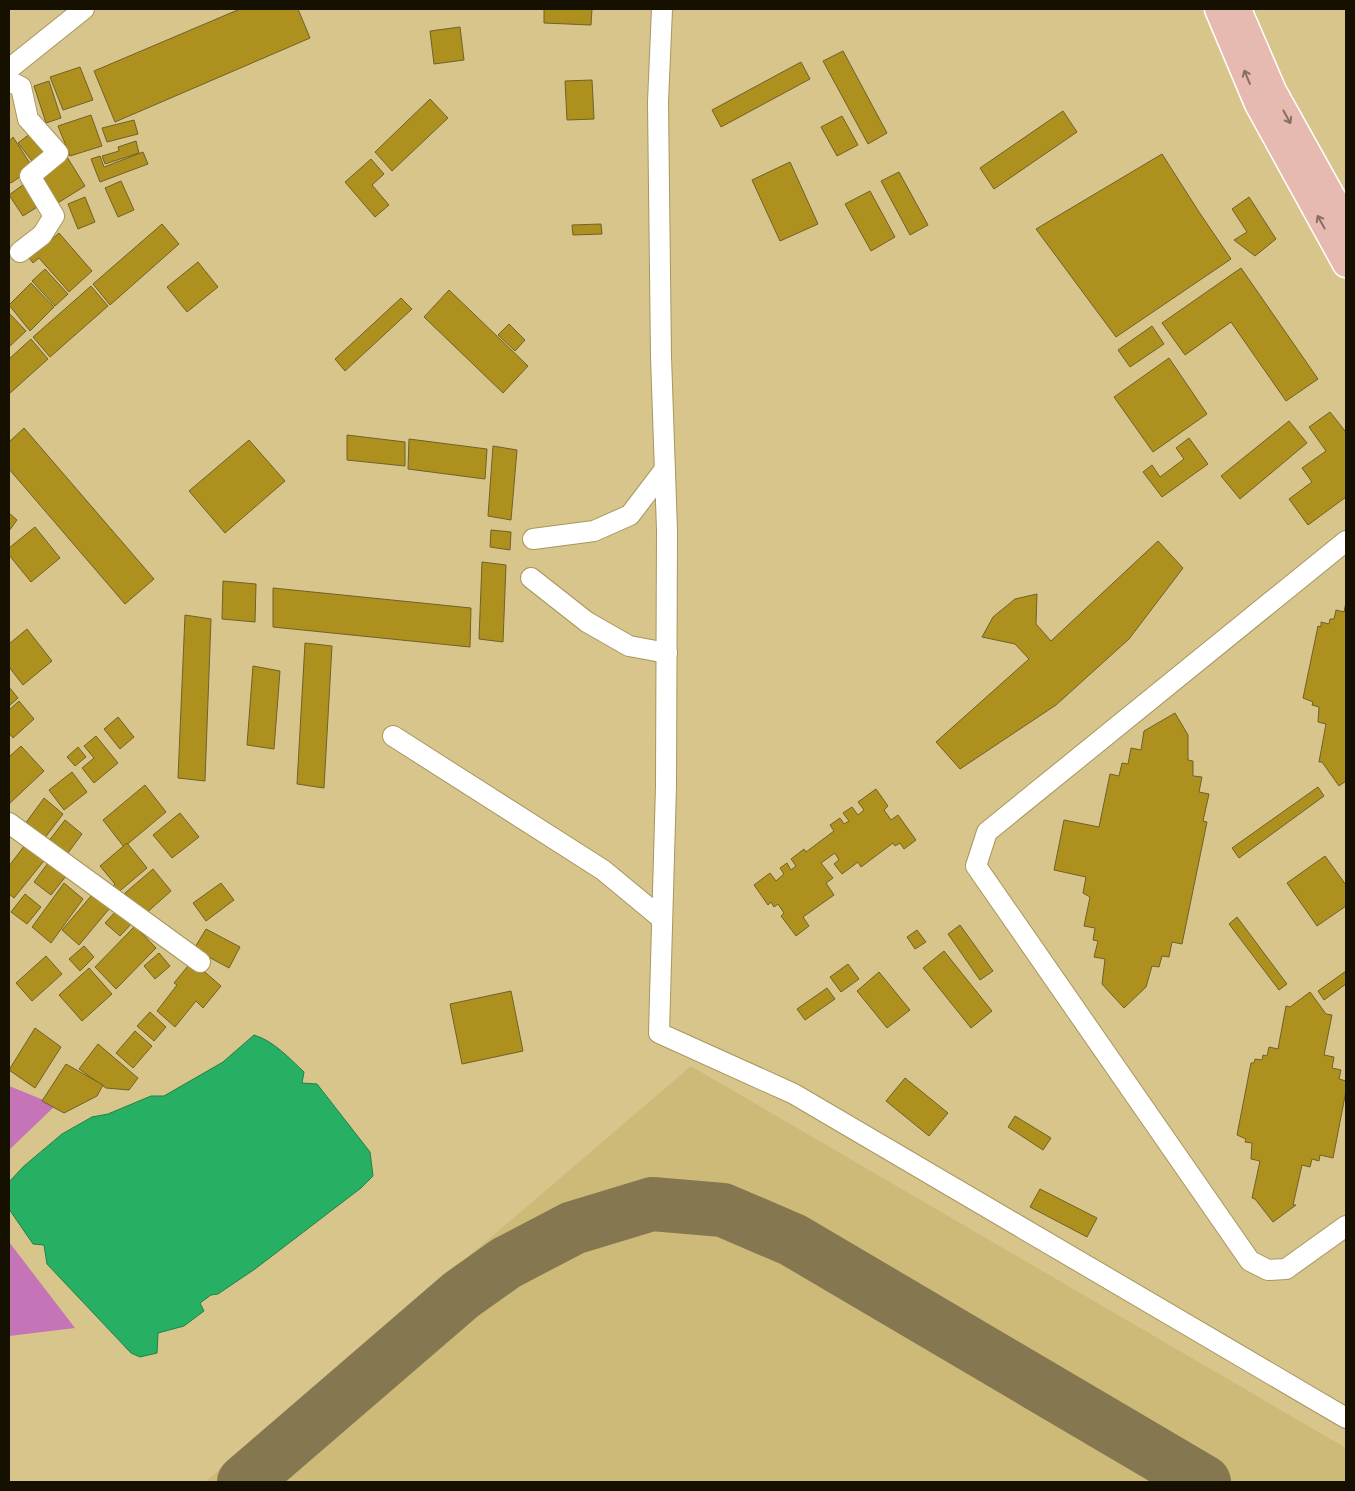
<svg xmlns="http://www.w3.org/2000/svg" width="1355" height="1491" viewBox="0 0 1355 1491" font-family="'PT Sans',sans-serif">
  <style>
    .built { fill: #ceba78 }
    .green { fill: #c474b7 }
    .water { fill: #27b064; stroke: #228046 }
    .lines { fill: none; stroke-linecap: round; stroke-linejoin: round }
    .taxiway { stroke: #857850; stroke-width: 54 }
    .building { fill: #ad901e; stroke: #716128 }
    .minor-casing { stroke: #a8975e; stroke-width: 22 }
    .major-casing { stroke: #fff; stroke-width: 29 }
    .minor { stroke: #fff; stroke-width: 20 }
    .major { stroke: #e6bab0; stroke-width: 26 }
    .oneway { stroke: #886e61 }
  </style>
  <rect width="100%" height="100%" fill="#d7c58b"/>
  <!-- built -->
  <polygon class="built" points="691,1066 1346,1448 1346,1482 205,1482"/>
  <!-- green -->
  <g class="green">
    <polygon points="9,1086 56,1105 9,1150"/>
    <polygon points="9,1242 75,1328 9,1336"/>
  </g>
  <!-- water -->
  <path class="water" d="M254,1035c20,6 35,23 50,37l-2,11 15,1 53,68 3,24 -12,12 -106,81 -37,25 -7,1 -11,8 4,8 -20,15 -26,7 -1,20 -17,4 -9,-4 -84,-89 -3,-19 -11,-1 -24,-35v-27l15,-16 38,-32 30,-17 16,-3 43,-18h13l59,-34z"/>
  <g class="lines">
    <!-- taxiway -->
    <polyline class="taxiway" points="244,1482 461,1295 506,1263 573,1228 652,1204 723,1210 793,1240 1204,1482"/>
  </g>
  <!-- building -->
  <g class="building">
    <polygon points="240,9 298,9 310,38 115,122 94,71"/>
    <polygon points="544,9 592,9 591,25 544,23"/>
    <polygon points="460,27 464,60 434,64 430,31"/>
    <polygon points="843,51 887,133 868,144 823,61"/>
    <polygon points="801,62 810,79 721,127 712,110"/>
    <polygon points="80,67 93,100 63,110 50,77"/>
    <polygon points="592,80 594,119 567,120 565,81"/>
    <polygon points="49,81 61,118 46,123 34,86"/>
    <polygon points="430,99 448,118 392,171 375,152"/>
    <polygon points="1063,111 1077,132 994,189 980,168"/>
    <polygon points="91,115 102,146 70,156 58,126"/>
    <polygon points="842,116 858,145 837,156 821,127"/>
    <polygon points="134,120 138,134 107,142 102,128"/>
    <polygon points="35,130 52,152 35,165 18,143"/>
    <polygon points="13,137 33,168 11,183 9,181 9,142"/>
    <polygon points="136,141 139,153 105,164 102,156 119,151 118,147"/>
    <polygon points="143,152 148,164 100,182 91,159 100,156 104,167"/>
    <polygon points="1162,154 1199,212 1231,259 1116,337 1036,229"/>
    <polygon points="67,157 85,186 53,206 36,177"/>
    <polygon points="371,159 384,174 372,185 389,205 375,217 345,182"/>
    <polygon points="790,162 818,224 780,241 752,180"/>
    <polygon points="899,172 928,225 910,235 881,181"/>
    <polygon points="121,181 134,210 118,217 105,188"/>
    <polygon points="27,182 42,204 23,216 9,195"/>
    <polygon points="870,191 895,237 871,251 845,204"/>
    <polygon points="85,197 95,222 78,229 68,204"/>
    <polygon points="1249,197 1276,239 1255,256 1234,240 1247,232 1232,209"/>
    <polygon points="162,224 179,244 110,305 93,284"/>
    <polygon points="601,224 602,234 573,235 572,225"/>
    <polygon points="59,233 92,271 69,292 39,258 33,263 26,254 47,235 51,240"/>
    <polygon points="198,262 218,287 187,312 167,287"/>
    <polygon points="1241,268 1318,379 1286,401 1231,322 1185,355 1162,323"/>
    <polygon points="45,269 68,294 55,306 32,281"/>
    <polygon points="31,283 54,307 30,331 9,305"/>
    <polygon points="91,286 108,306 50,357 33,337"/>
    <polygon points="449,290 528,366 503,393 424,317"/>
    <polygon points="401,298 412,309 345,371 335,359"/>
    <polygon points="9,313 26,331 9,347"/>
    <polygon points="509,324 525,340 515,351 498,335"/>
    <polygon points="1152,326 1164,344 1130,367 1118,350"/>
    <polygon points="31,339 48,359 9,394 9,359"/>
    <polygon points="1169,358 1207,414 1153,452 1114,397"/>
    <polygon points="1330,412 1345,431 1346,430 1346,497 1308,525 1289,499 1312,482 1302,468 1326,451 1309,427"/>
    <polygon points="1289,421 1307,443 1240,499 1221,476"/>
    <polygon points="24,428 154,579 125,604 9,469 9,442"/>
    <polygon points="347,435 405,442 405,466 347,460"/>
    <polygon points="1189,438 1208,464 1162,497 1143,472 1152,465 1160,477 1184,459 1176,448"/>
    <polygon points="409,439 487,449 485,479 408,469"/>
    <polygon points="249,440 285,481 225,533 189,491"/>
    <polygon points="493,446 517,450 511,520 488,516"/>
    <polygon points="9,513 17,520 9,531"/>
    <polygon points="35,527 60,558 31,582 9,555 9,548"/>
    <polygon points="491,530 511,532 510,550 490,547"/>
    <polygon points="1158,541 1183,568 1129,639 1056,705 960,769 936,742 1029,659 1015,644 982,637 993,617 1015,599 1037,594 1036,624 1051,641"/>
    <polygon points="482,562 506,565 503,642 479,639"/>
    <polygon points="223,581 256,584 255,622 222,619"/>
    <polygon points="273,588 471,608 470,647 273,627"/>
    <polygon points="1346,602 1346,781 1339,786 1322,762 1319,762 1326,724 1318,722 1319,707 1312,705 1313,702 1303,698 1318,626 1321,627 1321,622 1329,624 1330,619 1334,619 1336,610 1344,612"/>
    <polygon points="185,615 211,619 205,781 178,778"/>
    <polygon points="27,629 52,661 23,685 9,667 9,644"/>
    <polygon points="305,643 332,646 324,788 297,784"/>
    <polygon points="253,666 280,671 274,749 247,745"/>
    <polygon points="9,687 18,698 9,706"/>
    <polygon points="19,701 34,719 13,738 9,733 9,710"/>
    <polygon points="1175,713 1188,735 1188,760 1193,761 1193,776 1202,777 1199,792 1209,794 1203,821 1207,822 1182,944 1172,942 1169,957 1162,956 1159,967 1152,966 1146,987 1124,1008 1102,984 1105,959 1094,957 1098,941 1093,940 1095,928 1084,926 1090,897 1083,893 1086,877 1054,870 1064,820 1099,827 1110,774 1119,776 1122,763 1128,764 1131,748 1141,750 1144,731"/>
    <polygon points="118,717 134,737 120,749 104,729"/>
    <polygon points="96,736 118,763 94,783 82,768 94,758 84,746"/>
    <polygon points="21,746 44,771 9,804 9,757"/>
    <polygon points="78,747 86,757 75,766 67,757"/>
    <polygon points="72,772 87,792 64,810 49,790"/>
    <polygon points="145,785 166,812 124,847 103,820"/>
    <polygon points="1318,787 1324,796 1239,858 1232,848"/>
    <polygon points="876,789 888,806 884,810 891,820 898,815 916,840 904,849 900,843 895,846 893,843 861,867 858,862 842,874 834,864 839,860 835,853 821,863 833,878 826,883 834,895 803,917 809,926 796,936 781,916 784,913 778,904 774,907 771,902 768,905 754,885 770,873 776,881 784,874 780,868 787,863 791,870 796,866 791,859 804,849 806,852 834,831 830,825 840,818 844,824 849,821 843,813 852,807 858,815 864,810 858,802"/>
    <polygon points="44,798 63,814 44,839 25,824"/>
    <polygon points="180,813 199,837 172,858 153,835"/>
    <polygon points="65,820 82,834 65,857 48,842"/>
    <polygon points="28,841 47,857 14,898 9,894 9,866"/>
    <polygon points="127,843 147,868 115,895 110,889 115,884 100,866"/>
    <polygon points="1325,856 1346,885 1346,906 1317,926 1287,883"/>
    <polygon points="48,863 66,876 51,895 34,882"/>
    <polygon points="153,869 171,891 144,915 125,893"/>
    <polygon points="64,883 83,899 51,943 32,927"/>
    <polygon points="221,883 234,900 206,921 193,903"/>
    <polygon points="97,889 114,903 79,945 62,930"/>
    <polygon points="25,894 41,907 27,924 11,912"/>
    <polygon points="118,909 133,922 120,936 105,923"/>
    <polygon points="1237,917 1287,984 1279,990 1229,924"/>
    <polygon points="960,925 993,971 980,980 948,934"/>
    <polygon points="135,926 156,948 116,989 95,967"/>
    <polygon points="206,929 240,947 229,968 194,949"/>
    <polygon points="917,930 926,942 915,949 907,937"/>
    <polygon points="84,946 94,957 80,971 69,959"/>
    <polygon points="944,951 992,1011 971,1028 923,968"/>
    <polygon points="159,953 170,966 155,979 144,966"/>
    <polygon points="46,956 62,974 32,1001 16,983"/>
    <polygon points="192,961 221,986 203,1008 196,1001 175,1027 157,1011 177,985 174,983"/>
    <polygon points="848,964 859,979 841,992 830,977"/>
    <polygon points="89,968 112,994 82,1021 59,995"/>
    <polygon points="1346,971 1346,984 1324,1000 1318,991"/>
    <polygon points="879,972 910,1010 887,1028 857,991"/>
    <polygon points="827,988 835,999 805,1020 797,1009"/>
    <polygon points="511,991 523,1051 462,1064 450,1004"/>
    <polygon points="1310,992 1326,1014 1332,1015 1324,1055 1334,1057 1332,1068 1341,1070 1339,1079 1346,1081 1346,1091 1333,1158 1320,1155 1319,1161 1312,1159 1310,1167 1302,1165 1293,1205 1296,1205 1273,1222 1255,1199 1252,1198 1260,1161 1251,1159 1252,1143 1245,1142 1246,1139 1237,1135 1251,1063 1254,1063 1255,1059 1262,1060 1263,1055 1267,1056 1269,1047 1278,1049 1286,1006 1290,1007"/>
    <polygon points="150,1012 166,1027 154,1041 137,1026"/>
    <polygon points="35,1028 61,1047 35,1088 9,1070"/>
    <polygon points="135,1031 152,1046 133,1068 116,1053"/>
    <polygon points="98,1044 138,1078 129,1090 106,1088 79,1069"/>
    <polygon points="66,1064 103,1085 97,1096 64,1113 42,1101"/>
    <polygon points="905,1078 948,1113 929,1136 886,1101"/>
    <polygon points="1015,1116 1051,1138 1043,1150 1008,1127"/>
    <polygon points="1040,1189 1097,1218 1087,1237 1030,1207"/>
  </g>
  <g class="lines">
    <!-- minor casing -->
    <g class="minor-casing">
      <g id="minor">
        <polyline points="662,9 658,102 661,357 667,530 666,786 659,1033 794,1094 1346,1418"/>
        <polyline points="9,69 84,9"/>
        <polyline points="9,81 21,87 28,119 58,153 30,176 54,216 42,235 20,252"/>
        <polyline points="533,539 594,531 630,515 665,469"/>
        <polyline points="1346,541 987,832 976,866 1250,1261 1268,1270 1286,1269 1346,1226"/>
        <polyline points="531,578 587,622 629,646 667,653"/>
        <polyline points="393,736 603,870 661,918"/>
        <polyline points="9,823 200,962"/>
      </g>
    </g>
    <!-- major casing -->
    <g class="major-casing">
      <g id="major">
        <polyline points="1218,9 1258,104 1346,264"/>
        <polyline points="1239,12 1273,91 1346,222"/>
      </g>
    </g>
    <!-- minor -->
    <use href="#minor" class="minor"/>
    <!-- major -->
    <use href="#major" class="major"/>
  </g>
  <!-- one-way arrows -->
  <defs><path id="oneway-shaft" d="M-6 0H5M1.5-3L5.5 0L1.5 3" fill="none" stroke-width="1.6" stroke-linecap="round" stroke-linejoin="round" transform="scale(1.25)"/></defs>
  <g class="oneway">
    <use href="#oneway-shaft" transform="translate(1247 77) rotate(-113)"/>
    <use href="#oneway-shaft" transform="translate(1287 117) rotate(61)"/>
    <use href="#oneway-shaft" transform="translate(1321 222) rotate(-119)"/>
  </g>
  <!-- border -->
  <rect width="1355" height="1491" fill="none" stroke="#161000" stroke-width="20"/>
</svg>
